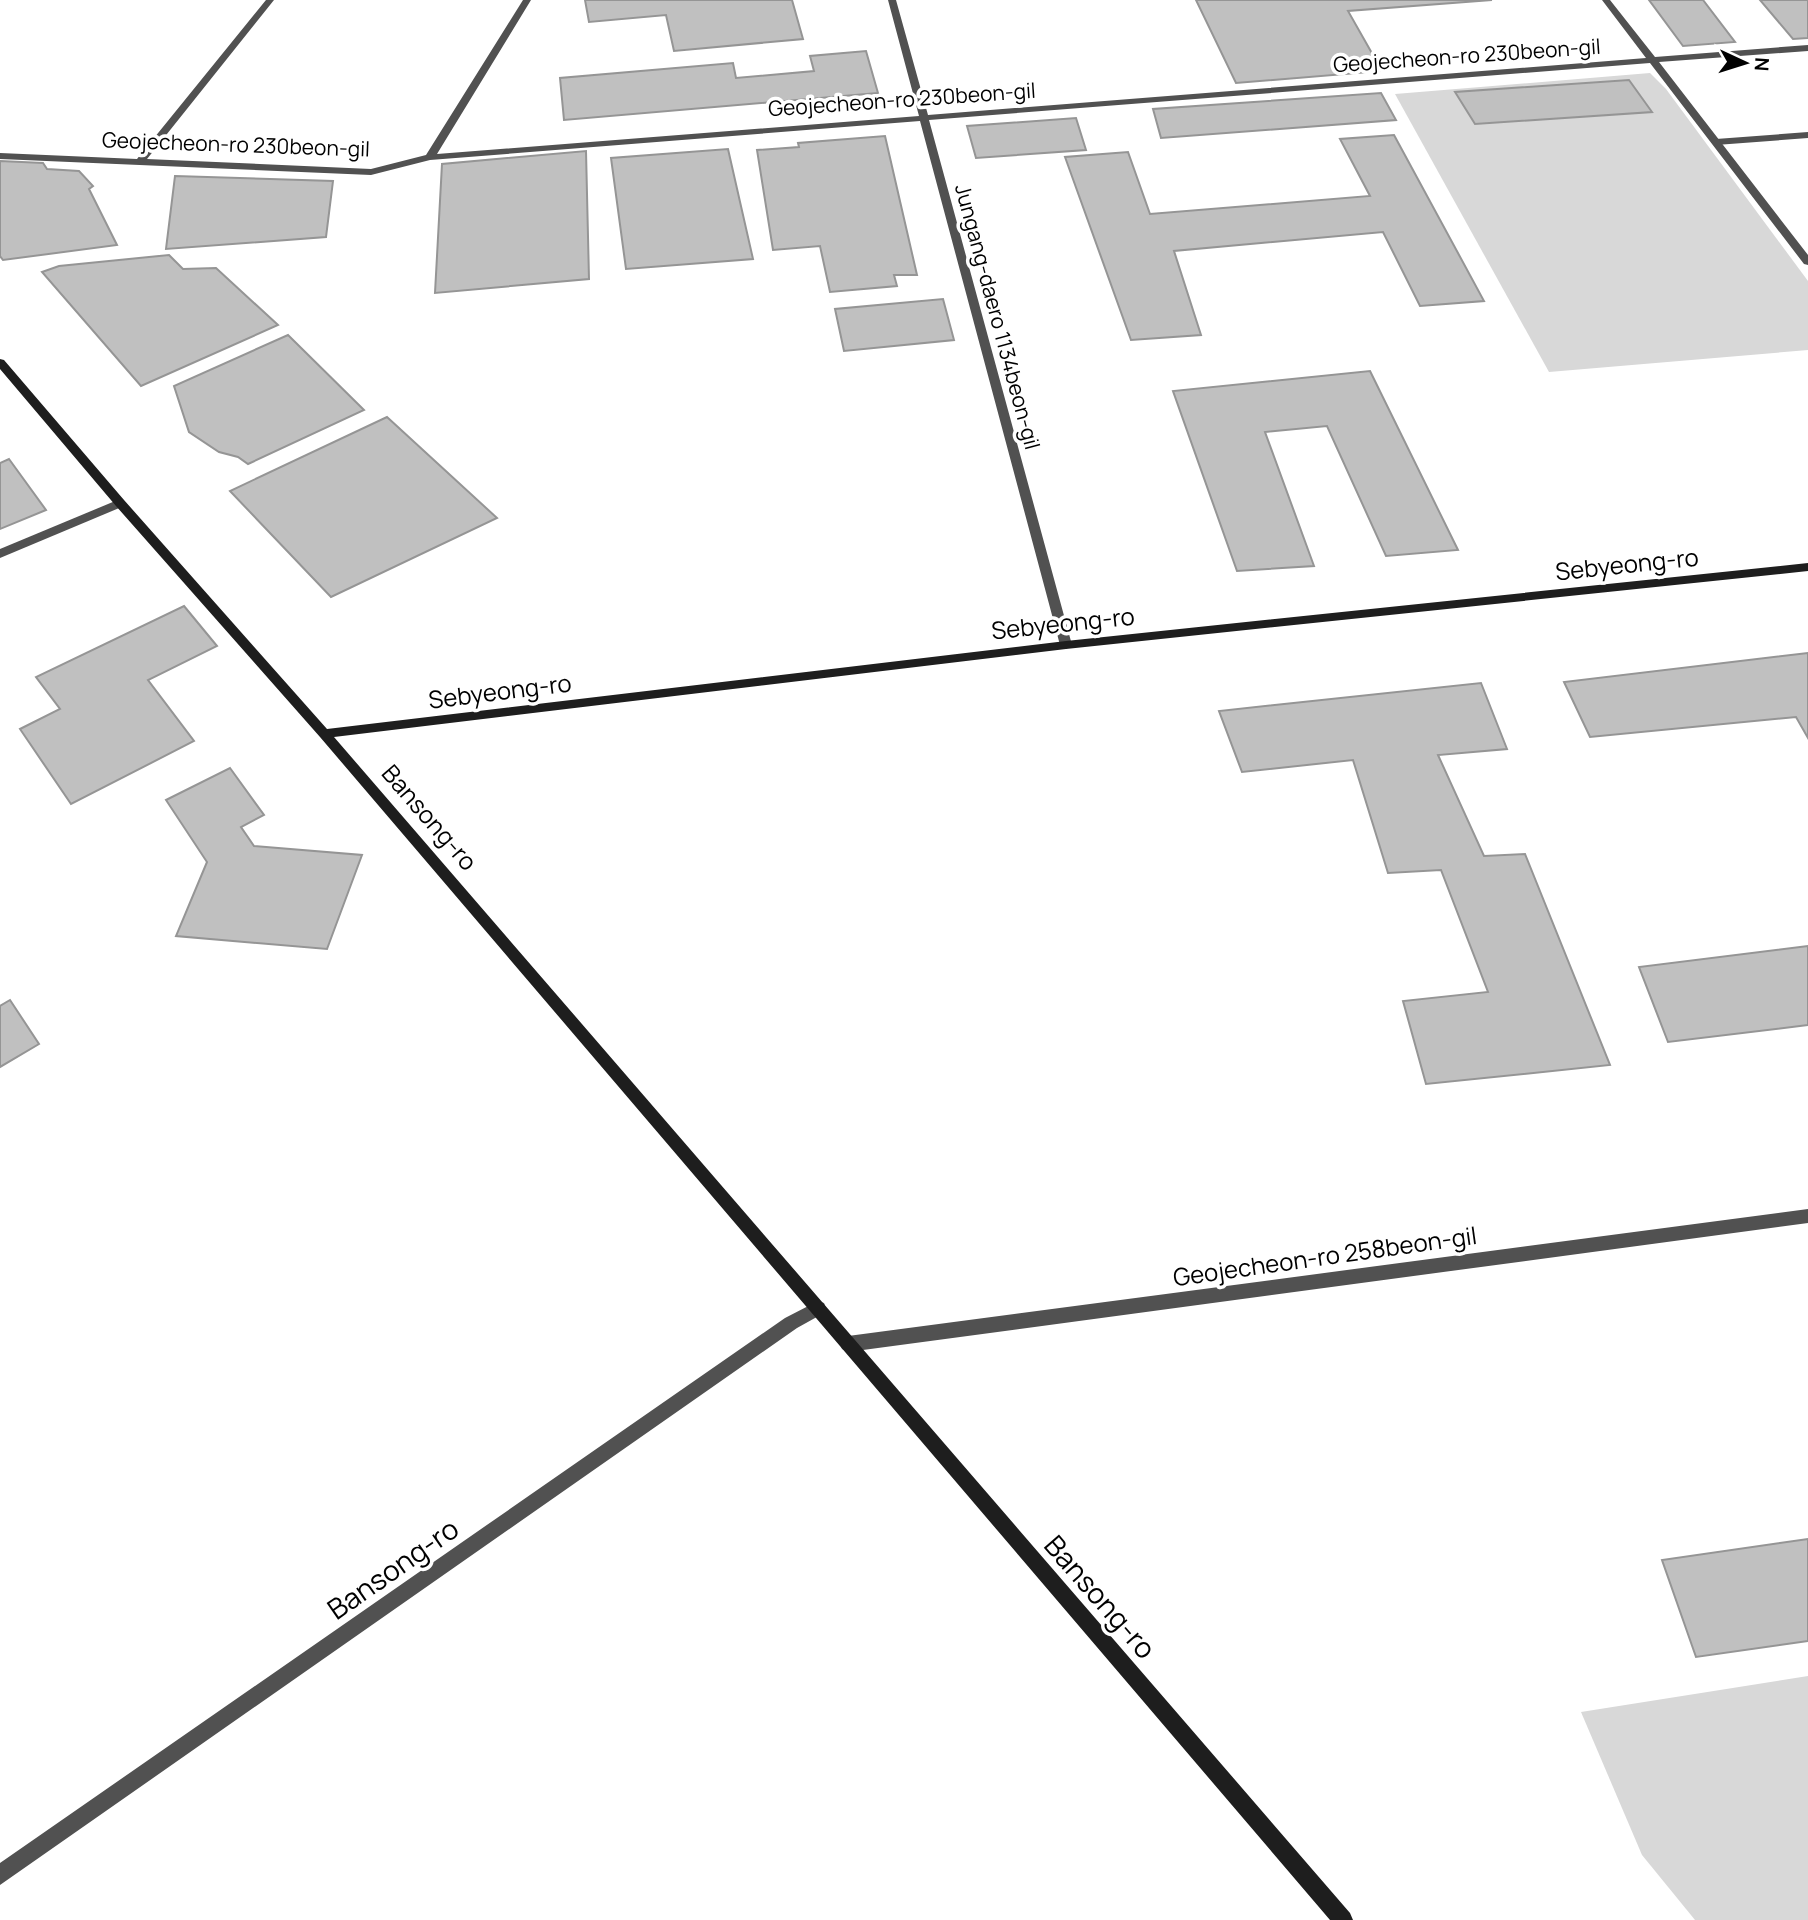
<svg xmlns="http://www.w3.org/2000/svg" width="1808" height="1920" viewBox="0 0 1808 1920" font-family="Manrope,sans-serif">
  <style>
    .green { fill: #d8d8d8 }
    .building { fill: #c0c0c0; stroke: #959595; stroke-width: 2 }
    .lines { fill: none; stroke-linecap: round; stroke-linejoin: round }
    .lane { fill: #515151; fill-rule: evenodd }
    .street { fill: #515151; fill-rule: evenodd }
    .secondary { fill: #1e1e1e; fill-rule: evenodd }
    .labels { text-anchor: middle; stroke-width: 7; stroke-linejoin: round; paint-order: stroke }
    .far-street-label { font-size: 21px; fill: #000; stroke: #fff }
    .street-label { font-size: 24px; fill: #000; stroke: #fff }
    .near-street-label { font-size: 28px; fill: #000; stroke: #fff }
  </style>
  <rect width="100%" height="100%" fill="#fff"/>
  <!-- green -->
  <g class="green">
    <polygon points="1650,73 1666,89 1808,281 1808,350 1549,372 1395,94"/>
    <polygon points="1808,1676 1808,1920 1695,1920 1642,1855 1581,1712"/>
  </g>
  <!-- building -->
  <g class="building">
    <polygon points="585,0 792,0 803,39 674,51 666,15 589,22"/>
    <polygon points="1196,0 1492,0 1348,11 1382,71 1236,83"/>
    <polygon points="1649,0 1703,0 1735,42 1683,46"/>
    <polygon points="1760,0 1808,0 1808,38 1793,39"/>
    <polygon points="866,51 878,93 564,120 560,78 733,63 736,78 814,71 810,56"/>
    <polygon points="1629,80 1652,112 1475,124 1455,92"/>
    <polygon points="1381,93 1396,120 1161,138 1153,109"/>
    <polygon points="1076,118 1086,150 976,158 967,126"/>
    <polygon points="1394,135 1484,301 1420,306 1383,232 1174,251 1201,335 1131,340 1065,157 1128,152 1150,214 1370,196 1340,139"/>
    <polygon points="885,136 917,275 894,275 897,286 830,292 820,246 773,250 757,150 799,147 798,143"/>
    <polygon points="728,149 753,259 626,269 611,158"/>
    <polygon points="586,151 589,279 435,293 442,164"/>
    <polygon points="0,161 43,163 47,169 79,171 93,186 89,189 117,245 3,260 0,256"/>
    <polygon points="175,176 333,181 326,237 166,249"/>
    <polygon points="169,255 183,269 216,268 278,325 141,386 42,272 59,266"/>
    <polygon points="943,299 954,340 844,351 835,309"/>
    <polygon points="288,335 364,410 248,464 238,457 219,452 189,432 174,386"/>
    <polygon points="1370,371 1458,550 1386,556 1327,426 1265,432 1314,566 1237,571 1173,391"/>
    <polygon points="387,417 497,518 331,597 230,491"/>
    <polygon points="9,459 46,510 0,529 0,463"/>
    <polygon points="184,606 217,646 148,680 194,741 71,804 20,729 60,709 36,677"/>
    <polygon points="1808,653 1808,738 1796,717 1590,737 1564,682"/>
    <polygon points="1481,683 1507,749 1438,755 1484,856 1525,854 1610,1065 1426,1084 1403,1001 1488,992 1441,870 1388,873 1353,760 1242,772 1219,711"/>
    <polygon points="230,768 264,815 241,827 254,846 362,855 327,949 176,936 207,862 166,800"/>
    <polygon points="1808,946 1808,1025 1668,1042 1639,967"/>
    <polygon points="10,1000 39,1044 0,1067 0,1006"/>
    <polygon points="1808,1539 1808,1641 1696,1657 1662,1560"/>
  </g>
  <g class="lines">
    <!-- lane -->
    <polygon class="lane" points="1808,132 1808,138 1716,145 1711,142 1716,139"/>
    <!-- street -->
    <g class="street">
      <polygon points="266,0 274,0 147,159 371,169 426,155 523,0 531,0 437,154 919,116 888,0 896,0 928,115 1646,58 1602,0 1610,0 1655,57 1808,45 1808,51 1659,62 1808,255 1808,265 1804,264 1650,63 929,120 1072,645 1066,649 1060,645 920,121 430,160 371,175 0,159 0,153 137,159"/>
      <polygon points="120,499 124,500 124,506 0,558 0,549"/>
      <polygon points="1808,1209 1808,1223 848,1352 842,1349 840,1344 842,1339 848,1336"/>
      <polygon points="818,1301 824,1303 826,1308 824,1313 797,1328 0,1885 0,1863 785,1318"/>
    </g>
    <!-- secondary -->
    <polygon class="secondary" points="0,359 4,360 124,500 327,729 1066,641 1808,563 1808,571 1066,649 334,737 1350,1913 1353,1920 1330,1920 320,737 116,506 0,369"/>
  </g>
  <g class="labels">
    <!-- far-street labels -->
    <g class="far-street-label">
      <text transform="translate(1467 56) rotate(-4)" y="7">Geojecheon-ro 230beon-gil</text>
      <text transform="translate(902 100) rotate(-4)" y="7">Geojecheon-ro 230beon-gil</text>
      <text transform="translate(236 145) rotate(2)" y="7">Geojecheon-ro 230beon-gil</text>
      <text transform="translate(997 317) rotate(75)" y="7">Jungang-daero 1134beon-gil</text>
    </g>
    <!-- street labels -->
    <g class="street-label">
      <text transform="translate(1627 565) rotate(-6)" y="8">Sebyeong-ro</text>
      <text transform="translate(1063 624) rotate(-6)" y="8">Sebyeong-ro</text>
      <text transform="translate(500 692) rotate(-7)" y="8">Sebyeong-ro</text>
      <text transform="translate(429 818) rotate(49)" y="8">Bansong-ro</text>
      <text transform="translate(1325 1257) rotate(-8)" y="8">Geojecheon-ro 258beon-gil</text>
    </g>
    <!-- near-street labels -->
    <g class="near-street-label">
      <text transform="translate(393 1569) rotate(-35)" y="10">Bansong-ro</text>
      <text transform="translate(1100 1597) rotate(49)" y="10">Bansong-ro</text>
    </g>
  </g>
  <!-- north arrow -->
  <g transform="translate(1745 63) rotate(94)" stroke="#ffffff" stroke-width="5" paint-order="stroke">
  <path d="M0-5L12 26L0 18L-12 26Z" fill="#000000"/>
  <text y="-10" font-size="19" font-weight="bold" text-anchor="middle" fill="#000000">N</text>
  </g>
</svg>
